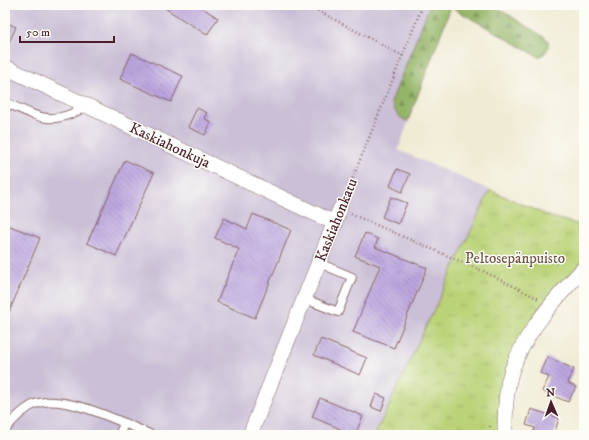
<svg xmlns="http://www.w3.org/2000/svg" width="589" height="440" viewBox="0 0 589 440" font-family="'IM FELL DW Pica',serif">
  <style>
    .industrial { fill: #cabfd6 }
    .forest { fill: url(#forest-firs); stroke: #6f6a4a }
    .park { fill: url(#park-tufts); stroke: #827952 }
    .building { fill: url(#building-back-hatch) }
    .lines { fill: none; stroke-linecap: round; stroke-linejoin: round }
    .service-casing { stroke: #846666; stroke-width: 10 }
    .minor-casing { stroke: #846666; stroke-width: 16 }
    .path { stroke: #846666; stroke-width: 2.5; stroke-dasharray: 1 3; stroke-linecap: butt }
    .service { stroke: #fff; stroke-width: 8 }
    .minor { stroke: #fff; stroke-width: 15 }
    .labels { text-anchor: middle; stroke-width: 3; stroke-linejoin: round; paint-order: stroke }
    .street-label { font-size: 15px; fill: #4a1f2b; stroke: #fdfcf7 }
    .park-label { font-size: 15px; fill: #6c5542; stroke: #fdfcf7 }
  </style>
  <defs>
    <pattern id="forest-firs" width="22" height="20" patternUnits="userSpaceOnUse"><rect width="22" height="20" fill="#94b568"/><path d="M5 1l3.5 6h-7zM16 11l3.5 6h-7z" fill="#7b9356"/></pattern>
    <pattern id="park-tufts" width="24" height="20" patternUnits="userSpaceOnUse"><rect width="24" height="20" fill="#bbd378"/><path d="M3 7l-1-3M5 7V3M7 7l1-3M15 17l-1-3M17 17v-4M19 17l1-3" fill="none" stroke="#a2b568"/></pattern>
    <pattern id="building-back-hatch" width="6" height="6" patternUnits="userSpaceOnUse"><rect width="6" height="6" fill="#bba6df"/><path d="M-1 5l2 2M0 0l6 6M5-1l2 2" fill="none" stroke="#9a87b5"/></pattern>
  </defs>
  <rect width="100%" height="100%" fill="#fdfcf7"/>
  <filter id="ink" filterUnits="userSpaceOnUse"><feTurbulence type="fractalNoise" baseFrequency=".025" numOctaves="2"/><feDisplacementMap in="SourceGraphic" scale="8" xChannelSelector="R" yChannelSelector="G"/><feConvolveMatrix kernelMatrix="1 2 1 2 8 2 1 2 1" color-interpolation-filters="sRGB"/></filter>
  <filter id="wash" filterUnits="userSpaceOnUse"><feTurbulence type="fractalNoise" baseFrequency=".012" numOctaves="4" result="noise"/><feDisplacementMap in="SourceGraphic" scale="16" xChannelSelector="R" yChannelSelector="G"/><feGaussianBlur stdDeviation="0.9" result="paint"/><feColorMatrix in="noise" values="0 0 0 0 0 0 0 0 0 0 0 0 0 0 0 0 0 1.4 0 .05"/><feComposite in="paint" operator="in"/></filter>
  <g filter="url(#wash)">
    <rect width="100%" height="100%" fill="#f0ebd4"/>
    <!-- industrial -->
    <polygon class="industrial" points="5,5 451,5 398,150 490,190 375,435 5,435"/>
    <!-- forest -->
    <path class="forest" d="M430,5h63l51,32 4,3c1,9 -1,13 -9,17l-88,-50 -43,114c-10,-3 -13,-9 -17,-19z"/>
    <!-- park -->
    <polygon class="park" points="490,190 551,217 584,226 584,260 535,313 498,435 375,435"/>
    <g id="blocks">
      <!-- building -->
      <g class="building">
        <polygon points="160,5 198,5 218,18 207,35"/>
        <polygon points="5,22 16,27 5,51"/>
        <polygon points="132,53 183,76 171,102 120,79"/>
        <polygon points="197,108 207,113 204,118 211,122 205,135 188,127"/>
        <polygon points="125,160 154,173 116,256 87,243"/>
        <polygon points="397,169 410,174 402,192 390,186"/>
        <polygon points="391,197 407,203 398,224 382,217"/>
        <polygon points="253,214 291,230 255,318 217,302 239,249 215,238 224,218 247,229"/>
        <polygon points="5,224 40,238 5,322"/>
        <polygon points="365,233 378,239 375,247 427,268 394,348 353,332 380,266 355,256"/>
        <polygon points="321,339 367,358 360,375 314,355"/>
        <polygon points="547,357 574,369 568,383 576,387 568,402 542,391 549,377 540,373"/>
        <polygon points="376,394 386,398 381,411 371,407"/>
        <polygon points="320,398 363,416 355,435 312,417"/>
        <polygon points="531,409 559,418 554,435 533,435 535,428 526,425"/>
      </g>
    </g>
  </g>
  <g filter="url(#ink)">
    <use href="#blocks" fill-opacity="0" stroke="#846666" stroke-width="1"/>
    <g class="lines">
      <!-- service casing -->
      <g class="service-casing">
        <g id="service">
          <path d="M5,102c35,16 46,25 82,4"/>
          <polyline points="305,299 338,312 352,277 319,263"/>
          <path d="M5,430c8,-10 18,-21 30,-26 30,-11 88,19 117,31"/>
          <polyline points="119,435 124,424"/>
        </g>
      </g>
      <!-- minor casing -->
      <g class="minor-casing">
        <g id="minor">
          <polyline points="5,67 335,223"/>
          <polyline points="250,435 340,209"/>
          <path d="M505,435c0,-18 0,-37 4,-55 10,-42 46,-81 75,-112"/>
        </g>
      </g>
      <!-- path -->
      <g class="path">
        <polyline points="307,5 403,56"/>
        <polyline points="345,197 423,5"/>
        <polyline points="351,214 485,272 539,299"/>
        <polyline points="489,435 490,426"/>
      </g>
      <!-- service -->
      <use href="#service" class="service"/>
      <!-- minor -->
      <use href="#minor" class="minor"/>
    </g>
  </g>
  <g class="labels">
    <!-- street labels -->
    <g class="street-label">
      <text transform="translate(170 145) rotate(25)" y="5">Kaskiahonkuja</text>
      <text transform="translate(336 220) rotate(-68)" y="5">Kaskiahonkatu</text>
    </g>
    <!-- park labels -->
    <g class="park-label">
      <text x="515" y="263">Peltosepänpuisto</text>
    </g>
  </g>
  <!-- margin -->
  <rect width="589" height="440" fill="none" stroke="#fdfcf7" stroke-width="20"/>
  <!-- north arrow -->
  <g transform="translate(551 402) rotate(358)" stroke="#fdfcf7" stroke-width="3" paint-order="stroke">
  <path d="M0-3L7 15L0 10L-7 15Z" fill="#4a1f2b"/>
  <text y="-6" font-size="11" font-weight="bold" text-anchor="middle" fill="#4a1f2b">N</text>
  </g>
  <!-- scale -->
  <path d="M20 36v6h94v-6" fill="none" stroke="#4a1f2b" stroke-width="2"/>
  <text x="26" y="36" font-size="12" fill="#4a1f2b" stroke="#fdfcf7" stroke-width="3" paint-order="stroke">50 m</text>
</svg>
